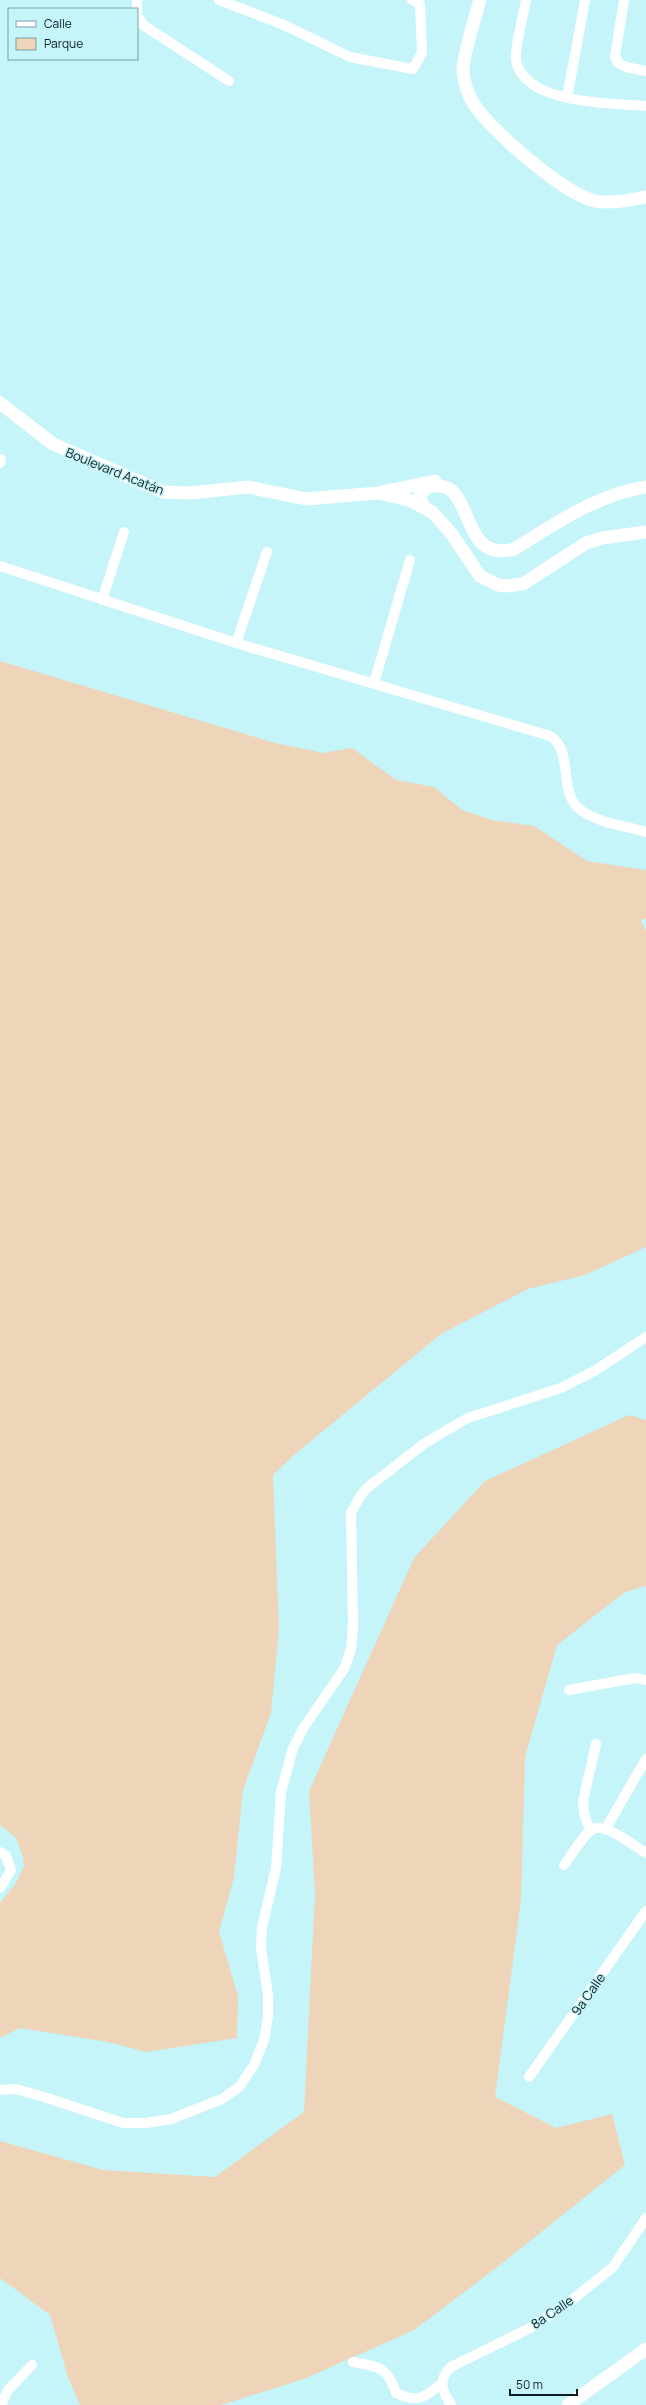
<svg xmlns="http://www.w3.org/2000/svg" width="646" height="2405" viewBox="0 0 646 2405" font-family="Manrope,sans-serif">
  <style>
    .green { fill: #eed5b9 }
    .lines { fill: none; stroke-linecap: round; stroke-linejoin: round }
    .street { stroke: #fff; stroke-width: 10 }
    .secondary { stroke: #fff; stroke-width: 13 }
    .labels { text-anchor: middle; stroke-width: 3; stroke-linejoin: round; paint-order: stroke }
    .street-label { font-size: 13px; fill: #0d1f21; stroke: #c5f4f9 }
  </style>
  <rect width="100%" height="100%" fill="#c5f4f9"/>
  <!-- green -->
  <g class="green">
    <polygon points="0,661 275,743 323,753 352,748 396,780 434,787 462,810 492,820 534,826 587,861 646,870 646,918 641,920 646,932 646,1247 585,1275 528,1289 441,1334 295,1454 273,1475 279,1629 271,1713 243,1790 234,1877 219,1932 238,1996 237,2038 146,2052 108,2042 20,2028 0,2038 0,1903 16,1883 24,1866 23,1858 17,1839 0,1825"/>
    <polygon points="629,1415 646,1420 646,1586 625,1592 557,1645 525,1757 521,1900 495,2097 556,2128 612,2114 625,2165 496,2268 414,2330 304,2379 221,2405 80,2405 68,2377 50,2315 0,2278 0,2141 103,2170 215,2177 304,2112 315,1894 309,1791 414,1558 485,1481"/>
  </g>
  <g class="lines">
    <!-- street -->
    <g class="street">
      <polyline points="137,0 137,15 143,25 229,81"/>
      <polyline points="219,0 284,25 350,57 413,69 422,53 420,4 412,0"/>
      <path d="M526,0c-2,12 -12,50 -10,60 8,45 96,43 130,46"/>
      <polyline points="624,0 615,56 618,63 626,67 646,71"/>
      <polyline points="567,98 585,0"/>
      <polyline points="0,463 1,459"/>
      <path d="M0,566l236,77 314,93c25,15 6,57 32,75 17,12 44,15 64,21"/>
      <polyline points="102,600 124,532"/>
      <polyline points="236,643 267,552"/>
      <polyline points="374,683 410,560"/>
      <polyline points="569,1690 635,1678 646,1680"/>
      <polyline points="606,1828 646,1759"/>
      <polyline points="590,1831 584,1813 583,1801 596,1744"/>
      <polyline points="0,1852 6,1856 11,1870 0,1888"/>
      <path d="M564,1865c8,-10 17,-27 27,-35 13,-9 43,16 55,23"/>
      <polyline points="529,2077 646,1911"/>
      <polyline points="0,2090 16,2089 44,2097 123,2123 146,2123 171,2119 222,2099 239,2087 254,2065 264,2040 268,2017 268,1995 261,1948 262,1927 276,1868 281,1792 293,1748 304,1727 344,1669 351,1649 353,1625 351,1513 359,1498 367,1488 425,1443 468,1418 561,1388 596,1370 646,1337"/>
      <path d="M353,2362c26,5 34,4 43,31 21,10 28,5 45,-9"/>
      <polyline points="1,2405 8,2390 32,2365"/>
      <path d="M451,2405c-9,-15 -14,-24 0,-38l79,-39 42,-28 41,-33 33,-49"/>
    </g>
    <!-- secondary -->
    <g class="secondary">
      <path d="M480,0c-4,14 -18,59 -17,71 1,11 4,22 10,32 16,26 92,92 122,98 17,3 34,-1 51,-4"/>
      <polyline points="0,403 53,444 163,492 190,493 248,487 306,499 378,493 409,500 432,512 451,533 480,576 498,585 506,586 523,584 586,543 602,538 646,532"/>
      <polyline points="382,492 435,481"/>
      <path d="M424,506l-5,-8 6,-9c4,-3 9,-4 14,-3 35,1 22,78 75,63 43,-26 81,-54 132,-62"/>
      <polyline points="568,2405 646,2349"/>
    </g>
  </g>
  <g class="labels">
    <!-- street labels -->
    <g class="street-label">
      <text transform="translate(115 471) rotate(22)" y="5">Boulevard Acatán</text>
      <text transform="translate(588 1994) rotate(-55)" y="5">9a Calle</text>
      <text transform="translate(552 2312) rotate(-34)" y="5">8a Calle</text>
    </g>
  </g>
  <!-- legend -->
  <rect x="8" y="8" width="130" height="52" fill="#c5f4f9" stroke="#7b9fa3"/>
  <rect x="16" y="21" width="20" height="6" fill="#ffffff" stroke="#7b9fa3"/>
  <text x="44" y="28" font-size="12" fill="#0d1f21">Calle</text>
  <rect x="16" y="38" width="20" height="12" fill="#eed5b9" stroke="#7b9fa3"/>
  <text x="44" y="48" font-size="12" fill="#0d1f21">Parque</text>
  <!-- scale -->
  <path d="M510 2389v6h67v-6" fill="none" stroke="#0d1f21" stroke-width="2"/>
  <text x="516" y="2389" font-size="12" fill="#0d1f21" stroke="#c5f4f9" stroke-width="3" paint-order="stroke">50 m</text>
</svg>
